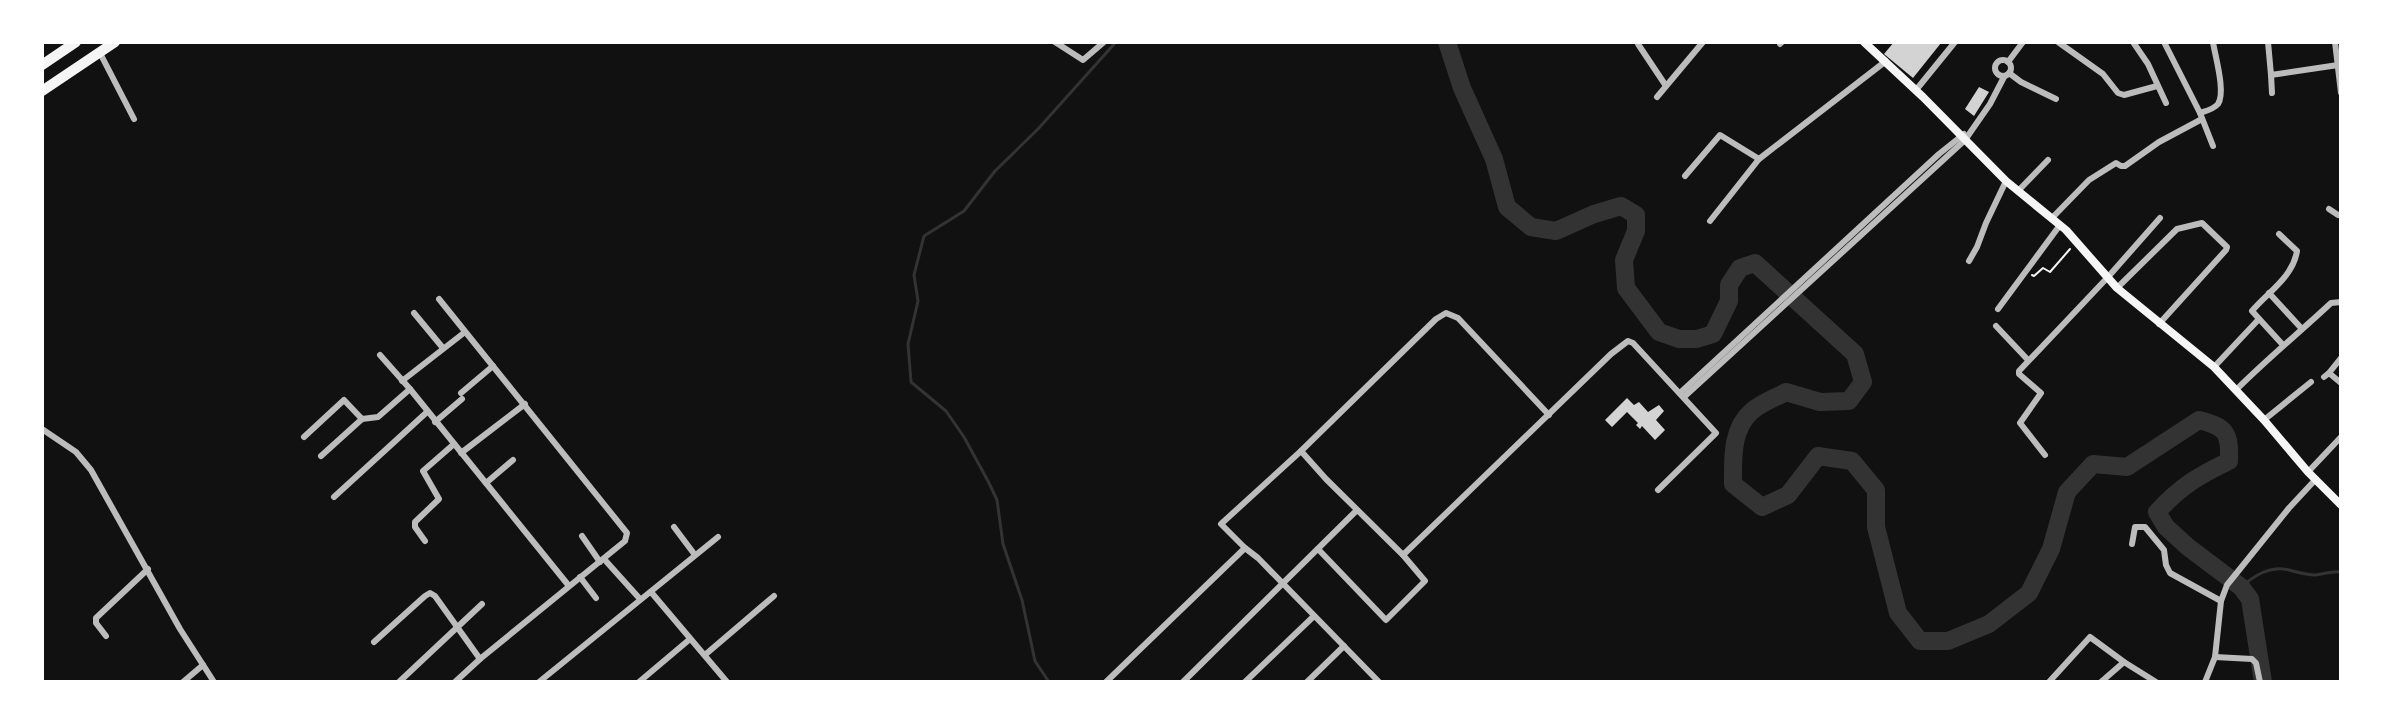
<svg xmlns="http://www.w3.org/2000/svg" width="2383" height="724" viewBox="0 0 2383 724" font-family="'PT Sans',sans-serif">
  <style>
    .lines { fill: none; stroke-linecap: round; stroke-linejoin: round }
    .stream { stroke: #333; stroke-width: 3 }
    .river { stroke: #333; stroke-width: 18 }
    .building { fill: #d3d3d3 }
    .path { stroke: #f5f5f5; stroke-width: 2 }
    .minor { stroke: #bcbcbc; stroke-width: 6 }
    .secondary { stroke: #f5f5f5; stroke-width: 8 }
    .trunk { stroke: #f5f5f5; stroke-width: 10 }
  </style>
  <rect width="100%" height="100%" fill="#111"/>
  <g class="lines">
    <!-- stream -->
    <g class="stream">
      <path d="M2241,587c13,-11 29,-22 48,-17 8,2 17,5 26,5 9,-1 17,-4 26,-3"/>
      <polyline points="1049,682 1035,661 1022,600 1003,544 997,500 988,481 964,437 946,411 911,382 908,344 918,301 914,275 924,236 964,211 995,171 1038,129 1116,42"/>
    </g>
    <!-- river -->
    <path class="river" d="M1447,42l15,46 32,71 13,48 24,20 25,4 38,-17 27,-8 15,9v16l-12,29 2,28 33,44 20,7h18l16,-5 16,-33v-16l11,-17 15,-5 100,91 8,28 -14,19 -29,1 -34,-10c-11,6 -25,11 -34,19 -21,18 -19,48 -19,73l29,23 26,-12 30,-39 34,5 24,29v37l22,86 22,28h28l41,-17 40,-31 22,-44 16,-57 26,-28 34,3 72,-47c27,7 31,12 30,41 -31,15 -48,25 -72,51l9,15 22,20 53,40 9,12 13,83"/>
  </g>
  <!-- building -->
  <g class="building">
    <polygon points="1894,42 1939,42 1941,43 1913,78 1884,54"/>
    <polygon points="1979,87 1989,92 1974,116 1965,109"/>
    <polygon points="1627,398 1634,405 1639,402 1648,412 1659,405 1664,411 1656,420 1665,430 1655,440 1642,426 1640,429 1636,425 1638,423 1627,412 1612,427 1605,420"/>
  </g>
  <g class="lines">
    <!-- path -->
    <polyline class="path" points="2032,275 2034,276 2043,268 2050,272 2070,249"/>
    <!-- minor -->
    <g class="minor">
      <polyline points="1055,42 1083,60 1104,42"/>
      <polyline points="1640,42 1638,44 1666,86"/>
      <polyline points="2058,42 2103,74 2118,93 2124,95 2157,86"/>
      <polyline points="2133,42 2148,64 2166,103"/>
      <polyline points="2164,42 2200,113 2213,146"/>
      <polyline points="2268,42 2271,75 2338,65"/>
      <polyline points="2335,42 2341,93"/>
      <polyline points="1780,44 1782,42"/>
      <polyline points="100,53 134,119"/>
      <circle cx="2003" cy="68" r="8"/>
      <polyline points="2008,62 2023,42"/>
      <polyline points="2009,73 2021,82 2056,99"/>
      <polyline points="2271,75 2272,93"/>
      <polyline points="1916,90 1955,42"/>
      <polyline points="1657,97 1703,42"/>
      <path d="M2200,113c6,-2 14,-4 18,-9 8,-12 -3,-48 -5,-62"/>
      <polyline points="1685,176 1720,135 1759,159 1886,61"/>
      <polyline points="2018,191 2048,160"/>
      <polyline points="2329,209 2338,215"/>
      <polyline points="2052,218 2089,180 2116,163 2121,166 2125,166 2159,142 2202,119"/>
      <polyline points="1710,221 1759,159"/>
      <path d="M2279,234l18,17c-4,26 -29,41 -45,60l31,34"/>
      <polyline points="1969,261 1977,247 1986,223 2006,181"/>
      <polyline points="2117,288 2177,229 2202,223 2227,247 2226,250 2159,324"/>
      <polyline points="2269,293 2302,329"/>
      <polyline points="439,299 627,533 625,541 480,659 455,682"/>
      <polyline points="1998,309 2060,225"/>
      <polyline points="414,313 443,348"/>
      <polyline points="1996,326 2028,360"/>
      <polyline points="380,355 410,389 569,586"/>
      <polyline points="2214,367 2258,320"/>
      <polyline points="2329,373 2341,358"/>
      <polyline points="2324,377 2329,373 2341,383"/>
      <polyline points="402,381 465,332"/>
      <path d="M2237,389c30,-30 63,-57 94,-86l10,-1"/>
      <polyline points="461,393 493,366"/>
      <polyline points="1680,393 1939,154 1964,134"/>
      <polyline points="1684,397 1965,140 1990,104 2004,77"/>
      <polyline points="2264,420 2311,382"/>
      <polyline points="435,422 462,399"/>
      <polyline points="42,429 76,452 91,470 180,629 214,682"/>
      <polyline points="304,437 344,400 362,419 378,417 410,389"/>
      <polyline points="1301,451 1326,479 1403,555 1425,581 1386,620 1318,549"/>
      <polyline points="461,453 525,404"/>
      <polyline points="2045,455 2020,423 2041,393 2019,374 2019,371 2108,277 2160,218"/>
      <polyline points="321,456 362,419"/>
      <polyline points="2308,472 2341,437"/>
      <polyline points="486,483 513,460"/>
      <polyline points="334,497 427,412"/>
      <polyline points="674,527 695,555"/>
      <polyline points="582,536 600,562"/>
      <polyline points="425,541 415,527 415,522 439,499 423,471 454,444"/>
      <polyline points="2132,544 2135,527 2145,527 2164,550 2166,565 2170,573 2221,601"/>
      <polyline points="1403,555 1611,354 1628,341 1633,343 1716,433 1658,490"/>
      <polyline points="604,559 640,599"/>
      <polyline points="580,577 596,598"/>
      <polyline points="651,592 727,682"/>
      <polyline points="106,636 96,623 96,618 148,569"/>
      <polyline points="374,642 425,596 430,593 435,596 480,659"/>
      <polyline points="706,654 774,596"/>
      <polyline points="2215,657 2252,659 2256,663 2260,682"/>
      <polyline points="183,682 203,665"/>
      <polyline points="399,682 482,604"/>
      <polyline points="539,682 718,537"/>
      <polyline points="639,682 690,639"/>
      <polyline points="1106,682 1245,548"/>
      <polyline points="1183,682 1357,510"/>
      <polyline points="1245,682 1314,616"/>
      <polyline points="1307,682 1344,646"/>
      <polyline points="1379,682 1258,558 1245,548 1221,524 1301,451 1436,319 1446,313 1458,318 1549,415"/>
      <polyline points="2049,682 2090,637 2124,662"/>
      <polyline points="2101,682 2124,662 2156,682"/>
      <polyline points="2205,682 2215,657 2221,601 2227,585 2289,508 2316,479"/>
    </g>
    <!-- secondary -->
    <polyline class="secondary" points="1864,42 1923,97 2006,181 2066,230 2117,288 2214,367 2264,420 2308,472 2341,505"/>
    <!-- trunk -->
    <g class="trunk">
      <polyline points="42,65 76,42"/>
      <polyline points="42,91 115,42"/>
    </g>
  </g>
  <!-- border -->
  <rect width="2383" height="724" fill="none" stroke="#ffffff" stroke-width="88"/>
</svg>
